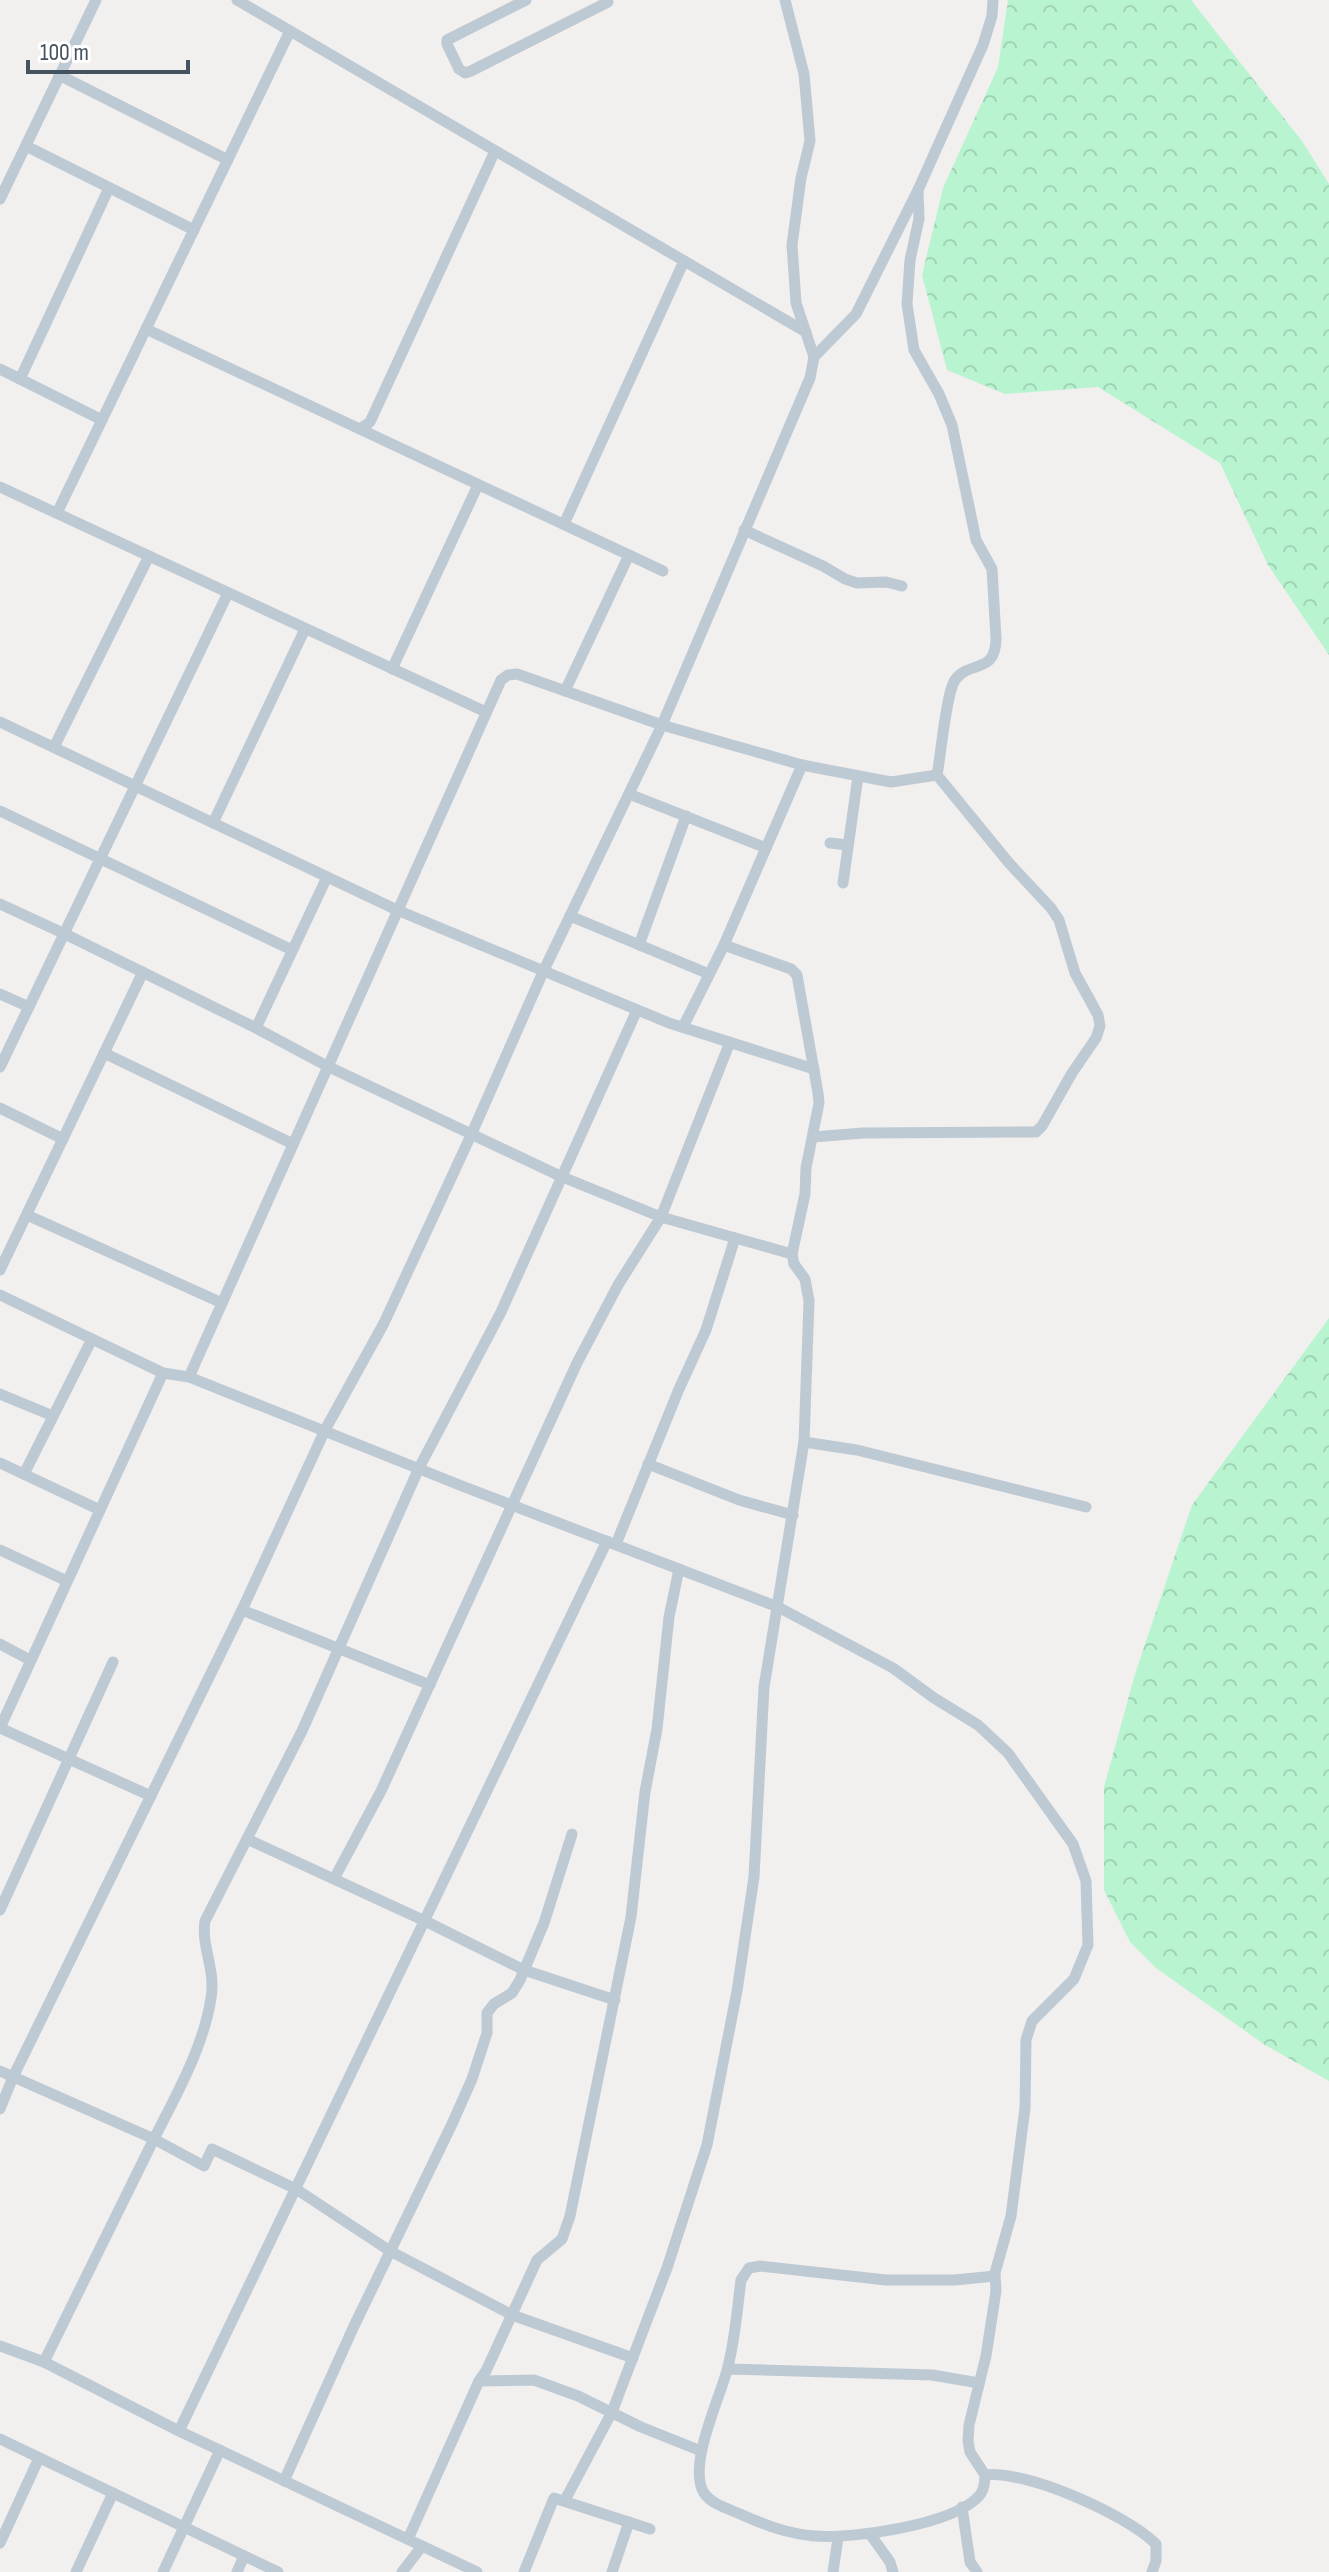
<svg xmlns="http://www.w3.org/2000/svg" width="1329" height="2572" viewBox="0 0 1329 2572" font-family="'Sofia Sans Condensed',sans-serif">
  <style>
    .forest { fill: url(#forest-crowns) }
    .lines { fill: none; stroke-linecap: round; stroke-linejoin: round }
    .minor { stroke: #becad3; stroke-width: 11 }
  </style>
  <defs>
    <pattern id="forest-crowns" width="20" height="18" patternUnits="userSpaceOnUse" patternTransform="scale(2)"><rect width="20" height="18" fill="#b9f4d0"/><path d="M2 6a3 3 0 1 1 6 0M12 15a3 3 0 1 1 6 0" fill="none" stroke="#a0d3b5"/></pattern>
  </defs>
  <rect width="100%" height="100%" fill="#f2efef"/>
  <!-- forest -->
  <g class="forest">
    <polygon points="1008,0 1191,0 1302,141 1329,184 1329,655 1268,565 1220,463 1098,387 1005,394 947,370 922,275 943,188 998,67"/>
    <polygon points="1329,1318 1329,2081 1265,2045 1156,1968 1130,1942 1104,1890 1104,1787 1135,1674 1192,1505"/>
  </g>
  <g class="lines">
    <!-- minor -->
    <g class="minor">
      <polyline points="237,0 806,332"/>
      <polyline points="526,0 447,40 447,44 459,69 465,73 471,71 608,2"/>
      <polyline points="59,75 228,160"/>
      <polyline points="26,146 194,230"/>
      <polyline points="0,199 96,0"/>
      <polyline points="146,329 629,555 565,691"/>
      <polyline points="814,357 856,314 918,190 983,45 992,16 993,0"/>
      <polyline points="0,369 102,420"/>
      <polyline points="20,379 109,188"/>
      <polyline points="360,429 370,422 495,151"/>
      <polyline points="0,487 486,712"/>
      <polyline points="57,513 290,31"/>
      <polyline points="564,524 684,261"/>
      <polyline points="744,530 823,566 845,579 857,583 886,582 902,586"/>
      <polyline points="629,555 663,571"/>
      <polyline points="392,669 478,485"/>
      <polyline points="0,722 397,910 669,1023 814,1069"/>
      <polyline points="54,747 149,556"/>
      <polyline points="629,794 766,848"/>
      <polyline points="0,811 292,950"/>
      <polyline points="213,823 305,629"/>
      <polyline points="830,843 848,845"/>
      <polyline points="843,883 858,776"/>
      <polyline points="0,904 65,934 256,1028 327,1066 560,1176 661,1217 792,1254"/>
      <polyline points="570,916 709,974"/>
      <polyline points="639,945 686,816"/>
      <polyline points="0,994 29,1007"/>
      <polyline points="683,1027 724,945 802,765"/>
      <polyline points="256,1028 327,877"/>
      <polyline points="104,1053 293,1144"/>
      <polyline points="0,1067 228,593"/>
      <polyline points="0,1108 63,1139"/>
      <path d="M813,1137l50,-4 173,-1 6,-6 30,-53 24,-35 4,-12 -2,-11 -23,-42 -16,-53 -8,-12 -42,-45 -72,-88c4,-20 9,-82 18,-95 14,-20 41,-5 41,-42l-4,-69 -16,-29 -24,-115 -13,-31 -25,-44 -7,-46 3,-44 9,-41 -1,-29"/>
      <polyline points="27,1215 222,1303"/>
      <polyline points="0,1270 143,972"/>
      <path d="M0,1295l163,78 26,4 273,109 316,121 115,61 41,30 44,27 30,28 65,91 13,37 2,64 -14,34 -42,42 -6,19 -1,68 -14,108 -16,57 1,18 -10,65 -17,69 -1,16 2,11 15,23c0,7 -1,17 -7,22 -27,28 -125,42 -163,39 -27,-2 -50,-11 -75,-22 -11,-5 -29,-10 -36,-21 -17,-27 16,-95 23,-123 8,-28 10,-60 14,-90l8,-12 11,-2 126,14h69l40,-4"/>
      <polyline points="189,1377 501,680 508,675 517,674 662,725 802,765 891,782 937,775"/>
      <polyline points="0,1394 53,1416"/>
      <polyline points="804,1442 857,1450 1086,1507"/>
      <polyline points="0,1463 100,1510"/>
      <polyline points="648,1464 739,1500 793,1515"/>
      <polyline points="24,1474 92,1339"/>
      <polyline points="616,1544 679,1389 706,1330 735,1238"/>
      <polyline points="0,1550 67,1581"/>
      <polyline points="242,1610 430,1685"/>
      <polyline points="0,1644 30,1660"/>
      <polyline points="0,1728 163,1373"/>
      <polyline points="0,1728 151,1796"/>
      <polyline points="247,1839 425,1921 524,1970 615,2000"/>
      <polyline points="334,1879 381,1791 577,1363 618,1285 661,1217 730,1042"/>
      <polyline points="0,1910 113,1662"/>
      <polyline points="0,2071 154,2139 204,2166 212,2149 296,2189 390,2251 512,2315 633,2358"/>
      <polyline points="0,2109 13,2077 242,1610 325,1430 384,1323 472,1133 543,972 662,725 810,378 814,357 796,303 792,245 801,178 810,141 804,74 785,0"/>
      <polyline points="0,2346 44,2362 179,2431 477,2572"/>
      <path d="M44,2362c35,-71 70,-142 105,-213 23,-47 54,-98 62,-151 5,-28 -10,-51 -6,-77l97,-190 117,-263 82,-156 136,-302"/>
      <polyline points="728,2369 932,2375 979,2383"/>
      <polyline points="479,2381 534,2380 578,2396 641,2427 701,2451"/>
      <polyline points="179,2431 607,1541"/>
      <polyline points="0,2439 278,2572"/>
      <path d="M985,2475c42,-5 140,39 171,69v17l-4,11"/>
      <polyline points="284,2481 354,2326 452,2124 472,2079 487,2033 487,2013 494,2004 512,1993 520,1980 544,1923 572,1834"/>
      <polyline points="565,2500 612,2412 667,2268 707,2145 737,1991 754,1877 764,1687 804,1442 809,1301 805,1279 794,1264 792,1254 805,1194 806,1168 819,1103 818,1093 797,975 791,969 724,945"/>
      <polyline points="962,2507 970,2562 977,2572"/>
      <polyline points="870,2534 890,2562 893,2572"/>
      <polyline points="408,2539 479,2381 486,2371 537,2260 562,2239 570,2216 631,1917 645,1792 657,1729 669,1617 679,1569"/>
      <polyline points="0,2543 39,2458"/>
      <polyline points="76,2572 113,2493"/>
      <polyline points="163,2572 220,2450"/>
      <polyline points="237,2572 244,2556"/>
      <polyline points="402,2572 422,2546"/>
      <polyline points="524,2572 554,2498 650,2529"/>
      <polyline points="612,2572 629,2522"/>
      <polyline points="833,2572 838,2538"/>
    </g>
  </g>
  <!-- scale -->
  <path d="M28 60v12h160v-12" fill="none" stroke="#45525f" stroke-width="4"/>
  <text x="40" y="60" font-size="24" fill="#45525f" stroke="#ffffff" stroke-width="6" paint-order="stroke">100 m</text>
</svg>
